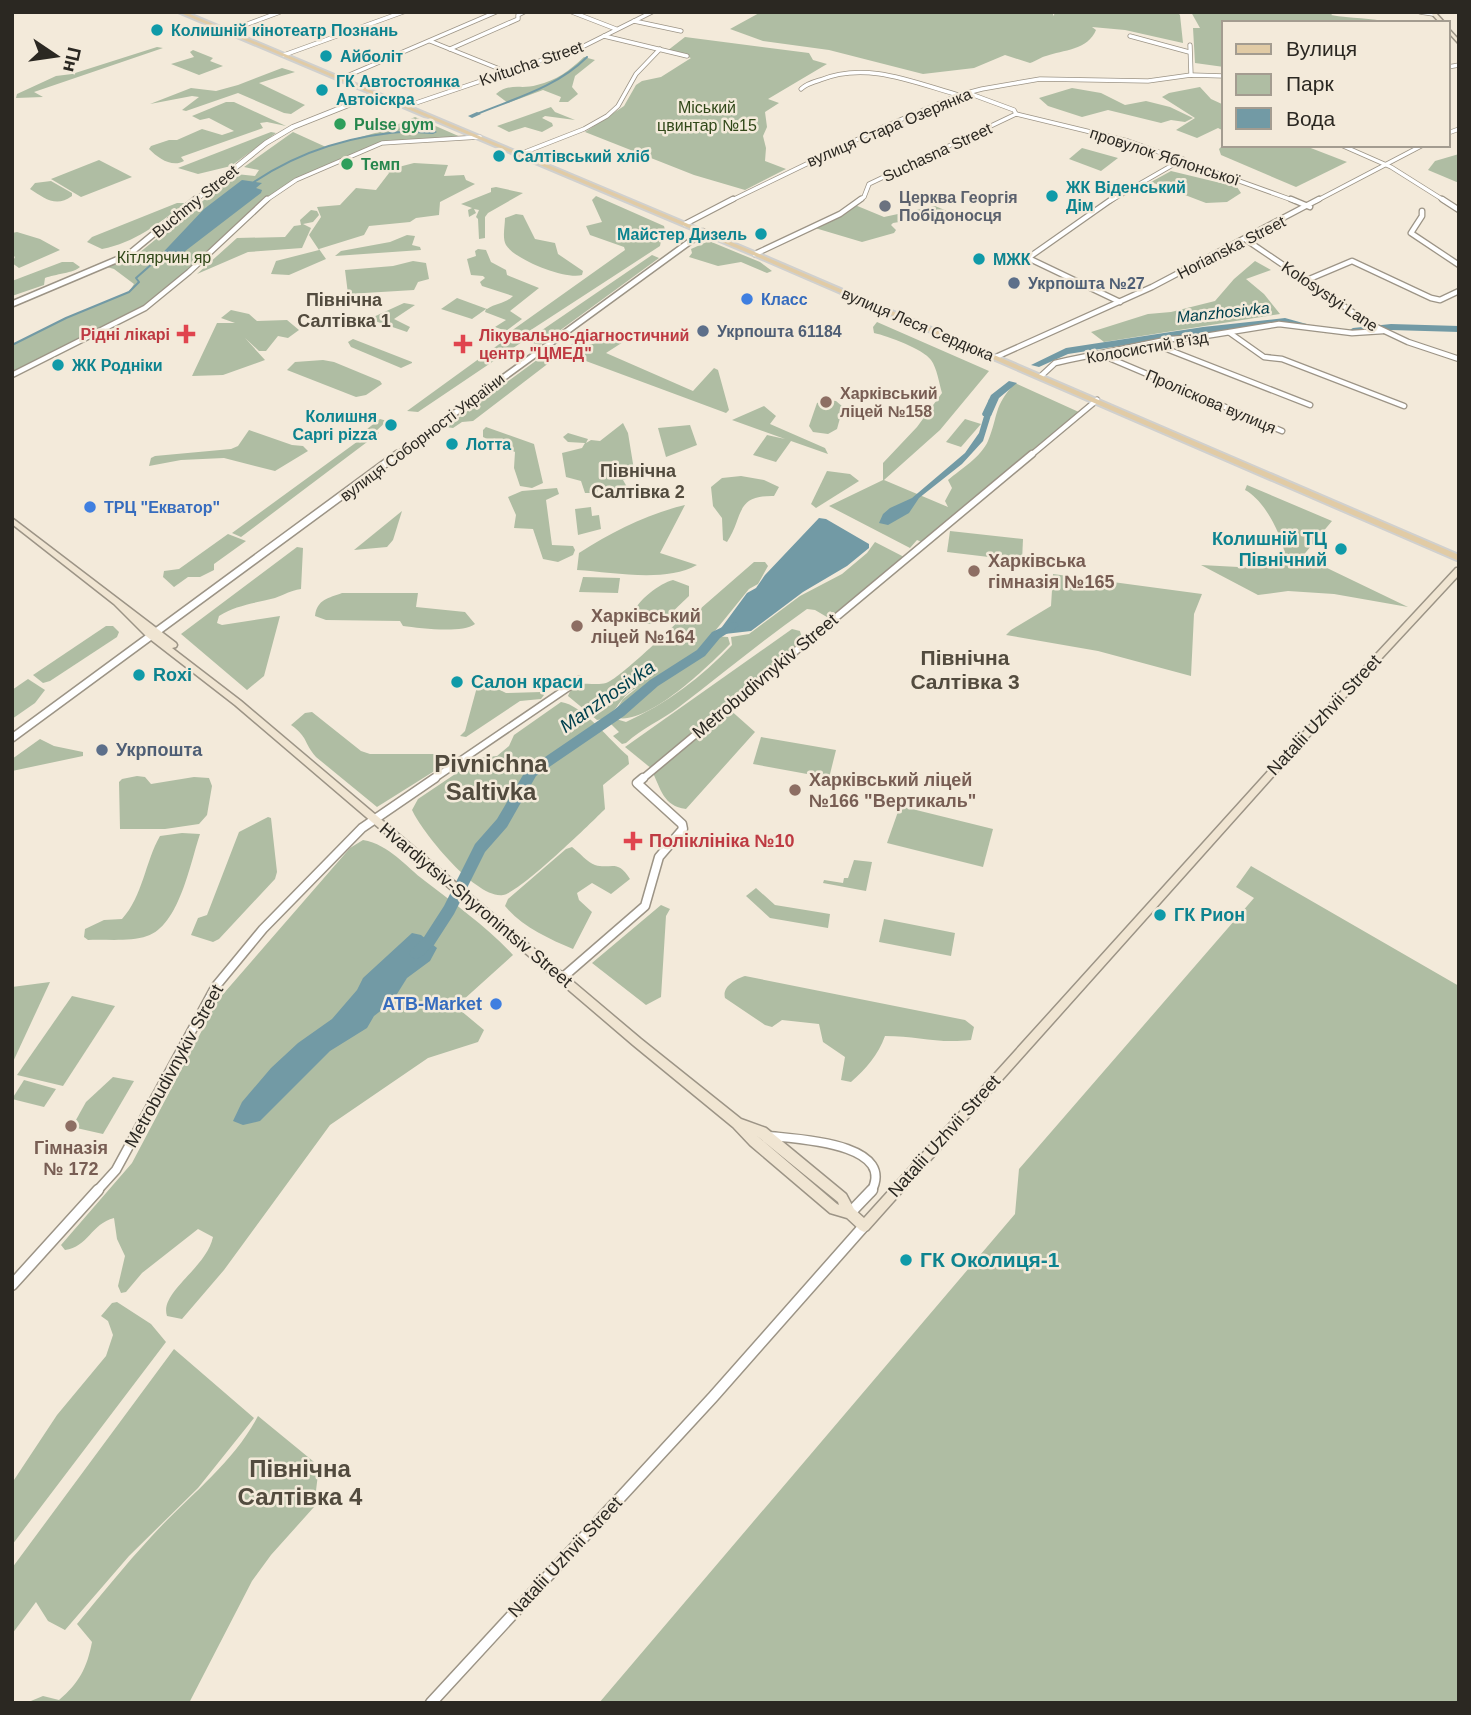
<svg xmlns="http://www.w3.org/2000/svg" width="1471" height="1715" viewBox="0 0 1471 1715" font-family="Arial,sans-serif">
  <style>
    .green { fill: #afbda3 }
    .water { fill: #729aa5 }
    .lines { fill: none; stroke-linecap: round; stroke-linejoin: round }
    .stream { stroke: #729aa5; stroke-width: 2 }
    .river { fill: #729aa5; fill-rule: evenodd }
    .minor-far4-casing { stroke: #9c9486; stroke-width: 5 }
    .minor-far3-casing { stroke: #9c9486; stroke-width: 7 }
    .minor-far2-casing { stroke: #9c9486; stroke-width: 9 }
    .minor-far1-casing { stroke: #9c9486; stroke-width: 11 }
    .minor-casing { stroke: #9c9486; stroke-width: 13 }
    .tertiary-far2-casing { stroke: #9c9486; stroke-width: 6 }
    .tertiary-far1-casing { stroke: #9c9486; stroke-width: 8 }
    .tertiary-casing { stroke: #9c9486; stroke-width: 10 }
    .secondary-casing { stroke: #9c9486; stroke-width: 3 }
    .primary-casing { stroke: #d0d0ce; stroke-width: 4 }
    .minor-far4 { stroke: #fff; stroke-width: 3.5 }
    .minor-far3 { stroke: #fff; stroke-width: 4.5 }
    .minor-far2 { stroke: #fff; stroke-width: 6 }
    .minor-far1 { stroke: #fff; stroke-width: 8 }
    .minor { stroke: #fff; stroke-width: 10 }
    .tertiary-far2 { stroke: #fff; stroke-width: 4.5 }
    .tertiary-far1 { stroke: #fff; stroke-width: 5 }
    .tertiary { stroke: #fff; stroke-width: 7 }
    .secondary { fill: #f0e5d2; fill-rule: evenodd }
    .primary { fill: #e1cba5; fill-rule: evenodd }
    .culture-dot { fill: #0f9aa8; stroke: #f3eada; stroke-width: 2.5 }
    .leisure-dot { fill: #2e9e5b; stroke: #f3eada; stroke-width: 2.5 }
    .worship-dot { fill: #6b7280; stroke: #f3eada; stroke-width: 2.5 }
    .service-dot { fill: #5c6f8a; stroke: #f3eada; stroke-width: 2.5 }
    .shop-dot { fill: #3f7fe0; stroke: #f3eada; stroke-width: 2.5 }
    .health-dot { fill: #e0444e; stroke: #f3eada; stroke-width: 2.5 }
    .education-dot { fill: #8d6e63; stroke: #f3eada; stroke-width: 2.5 }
    .labels { text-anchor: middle; stroke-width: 5; stroke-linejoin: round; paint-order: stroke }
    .far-culture-label { font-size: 16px; font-weight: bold; fill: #0d838f; stroke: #f3eada; text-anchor: start }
    .far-street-label { font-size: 16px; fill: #2b2822; stroke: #f3eada }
    .far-park-label { font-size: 16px; fill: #314819; stroke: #f3eada }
    .far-leisure-label { font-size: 16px; font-weight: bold; fill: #27864d; stroke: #f3eada; text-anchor: start }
    .far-worship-label { font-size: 16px; font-weight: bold; fill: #5b616d; stroke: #f3eada; text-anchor: start }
    .far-service-label { font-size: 16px; font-weight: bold; fill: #4e5e75; stroke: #f3eada; text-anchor: start }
    .far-shop-label { font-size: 16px; font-weight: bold; fill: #366cbe; stroke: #f3eada; text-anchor: start }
    .far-water-label { font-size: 16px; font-style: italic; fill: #01404d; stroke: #f3eada }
    .far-health-label { font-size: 16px; font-weight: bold; fill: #be3a42; stroke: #f3eada; text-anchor: end }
    .far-education-label { font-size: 16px; font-weight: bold; fill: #785e54; stroke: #f3eada; text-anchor: start }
    .far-quarter-label { font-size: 18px; font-weight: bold; fill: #524b3e; stroke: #f3eada }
    .culture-label { font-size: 18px; font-weight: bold; fill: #0d838f; stroke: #f3eada; text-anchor: start }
    .education-label { font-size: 18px; font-weight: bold; fill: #785e54; stroke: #f3eada; text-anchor: start }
    .street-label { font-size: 18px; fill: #2b2822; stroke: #f3eada }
    .service-label { font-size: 18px; font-weight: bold; fill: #4e5e75; stroke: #f3eada; text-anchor: start }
    .health-label { font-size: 18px; font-weight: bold; fill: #be3a42; stroke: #f3eada; text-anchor: start }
    .shop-label { font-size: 18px; font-weight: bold; fill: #366cbe; stroke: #f3eada; text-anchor: end }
    .water-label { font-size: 19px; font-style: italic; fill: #01404d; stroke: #f3eada }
    .quarter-label { font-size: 21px; font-weight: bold; fill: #524b3e; stroke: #f3eada }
    .near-culture-label { font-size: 21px; font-weight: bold; fill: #0d838f; stroke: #f3eada; text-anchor: start }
    .district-label { font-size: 24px; font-weight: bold; fill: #524b3e; stroke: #f3eada }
    .near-quarter-label { font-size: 24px; font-weight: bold; fill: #524b3e; stroke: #f3eada }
  </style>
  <rect width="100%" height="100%" fill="#f3eada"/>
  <!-- green -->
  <g class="green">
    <path d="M761,12h292v4l3,-4h121l3,3 3,28 -58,-13 -33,-3 4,3c-8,20 -33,20 -50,26 -5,1 -10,5 -16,7l-25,-8 -31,13 -51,6 -94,-24 -66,-9 -33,-12z"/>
    <path d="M1191,12h144l-4,3c20,4 40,2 59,8h-166v44l-29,-4 -2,-35h7z"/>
    <polygon points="685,37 809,53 813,60 827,64 768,99 779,103 765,112 767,127 763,136 766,148 765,161 786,169 745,190 694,175 585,132 624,106 636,85 642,81 661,77 691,58 667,51"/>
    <polygon points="157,47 163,48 34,92 43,97 16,98 17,94 56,76 72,74"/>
    <polygon points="193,50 213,58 210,61 223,66 199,75 171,64 194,57 190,52"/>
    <path d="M584,57l11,3 -20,16 -3,11 6,7 -10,8h-9l2,-5 -18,-7 -35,13 -12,-9c13,-12 26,-4 41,-9 20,-5 32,-14 47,-28z"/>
    <polygon points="282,68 295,72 259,83 305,105 291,114 284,113 238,93 186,111 182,110 199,97 192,96 150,104 191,88 216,91 238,85"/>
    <polygon points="1200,87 1211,99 1224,105 1224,131 1218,128 1197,138 1176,130 1195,118 1162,97 1169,93"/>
    <polygon points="1072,88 1101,93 1125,105 1146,101 1170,107 1193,118 1185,122 1171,120 1161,123 1108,110 1082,117 1048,106 1039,98"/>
    <path d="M226,102h8l52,24 -19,-4 -7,1 3,5 -82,29 3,4c-12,7 -26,-3 -35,-12l2,-3 18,-6h8l25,-11 20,6 12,-4 -25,-13 -9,2 -8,-4z"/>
    <polygon points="551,107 555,112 575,120 545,116 542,118 552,123 553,126 542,132 525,127 509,132 497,126"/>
    <polygon points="415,117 463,138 390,141 307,175 276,192 145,308 12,375 12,345 66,318 129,292 134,284 114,269 107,267 134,257 236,174 255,176 259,170 244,167 293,132 326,147 382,131"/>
    <polygon points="271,132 276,133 231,166 198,174 178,168"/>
    <polygon points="1224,144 1303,145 1347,162 1296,187 1221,155 1219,149"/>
    <polygon points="1082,148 1118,158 1101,171 1069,159"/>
    <polygon points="1459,154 1459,183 1428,170 1435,161"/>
    <polygon points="99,160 132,177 81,197 51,179"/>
    <polygon points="414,163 448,165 444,176 464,175 466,180 475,184 440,202 439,215 416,218 410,222 369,226 364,235 319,249 326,259 289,275 271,274 276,261 319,250 309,235 321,217 317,207 340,205 356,188 376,190 389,173 387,170"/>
    <polygon points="1171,171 1237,187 1241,193 1227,202 1206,203 1151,182"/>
    <path d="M51,181l21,12v3c-16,12 -28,2 -42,-7l5,-6z"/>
    <polygon points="496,187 523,193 488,213 485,217 485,238 479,239 478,219 476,217 479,210 474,209 476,213 469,217 468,210 472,208 461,204 491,192 491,188"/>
    <polygon points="596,196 664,226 665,230 651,236 661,241 660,246 517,339 522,342 418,412 407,411 509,337 507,334 625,250 624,247 590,235 586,226 602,222 592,200"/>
    <path d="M177,203h8c-25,20 -51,40 -83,46l-15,-7 5,-5z"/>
    <polygon points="855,205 884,217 935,206 959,216 954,220 917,219 893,223 891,225 896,230 894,233 862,242 815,228"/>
    <polygon points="311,210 317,211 319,215 313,222 303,224 311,228 302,248 248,252 197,274 237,238 285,237 294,226 301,225 300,220"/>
    <path d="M516,214l7,1 12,24 20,4 3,11 25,17 -1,4c-16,5 -67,-15 -76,-30 -4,-7 -1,-19 -1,-27z"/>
    <polygon points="17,232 40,239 60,250 19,268 12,263 15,257 12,254 12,233"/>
    <polygon points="407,235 415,236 412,245 420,247 421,250 335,256 341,251 390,242"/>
    <polygon points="709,241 760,262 772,271 767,273 741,262 718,266 689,257 692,253 691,249"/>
    <path d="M478,249l8,1 5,12 15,8 1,5 32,13 -29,23 12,8 -16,12 -11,-4 11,-7 -21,-8 1,-3 -14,10 -31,-10 16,-11 30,11c9,-6 18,-5 26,-13l-31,-10 -2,-4 5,-4 -2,-2 -12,-1 -4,-16 9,-3 -1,-5z"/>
    <polygon points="652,255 659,258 540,345 526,341"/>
    <polygon points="413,261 426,263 429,279 418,282 414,290 348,294 345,270 393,266"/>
    <polygon points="1255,261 1271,270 1246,279 1264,294 1280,314 1104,342 1091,332 1148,314 1171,312 1215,301 1234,279"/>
    <path d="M62,262h11l7,5c-6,6 -25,7 -35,11l-1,7 -32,11v-15z"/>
    <polygon points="404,303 415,305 394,319 410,327 407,332 369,319"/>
    <polygon points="231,310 249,314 257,321 287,320 299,330 288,338 278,336 266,351 259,351 245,338 265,360 223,375 192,376 217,323 235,323 221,318"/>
    <path d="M877,322l112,49 -49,59 -56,50 64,27 -3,-6 7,-13 -4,-8c13,-11 33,-23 40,-39 11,-27 5,-34 27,-58l66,30 -157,130 -7,-3 -7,8 -81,-42 54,-26v-17l34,-36 25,-34c-3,-10 -5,-25 -11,-33 -8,-11 -43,-24 -57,-27l-1,-6z"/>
    <polygon points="634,335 606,353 693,391 714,368 718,370 729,410 726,413 567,354 565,349 575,342 588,345"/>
    <polygon points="353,339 412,362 412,363 401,368 351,347 348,342"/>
    <polygon points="548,355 554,359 473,421 462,422 453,428 446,427 541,357"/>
    <polygon points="323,360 334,362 380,381 382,384 366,395 356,397 287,370 295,362"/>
    <polygon points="824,400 836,401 843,407 837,429 828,434 813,432 809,426 817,403"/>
    <polygon points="764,406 776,416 770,424 825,448 828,454 791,441 776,462 753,455 767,435 785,439 732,420"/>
    <polygon points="380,419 387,421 376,431 379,433 241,537 232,533 365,436 367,429"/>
    <polygon points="965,419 981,424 961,447 946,442"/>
    <polygon points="623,423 628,433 635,476 623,480 627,487 601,491 599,483 597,493 585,493 581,481 566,477 562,453 582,448 585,443 568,442 563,437 568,433 588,439 586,443 591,440 600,441"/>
    <polygon points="690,425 697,445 666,457 658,428"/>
    <polygon points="486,427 534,444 543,483 532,488 520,486 514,468 515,452 483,437 483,430"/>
    <polygon points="249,430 292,445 303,446 308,451 275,471 224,458 181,460 149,466 151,458 155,456 231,449 238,446"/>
    <polygon points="827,471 850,474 859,481 816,508 811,504"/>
    <path d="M741,476l23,4 15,7 -5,9c-40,-1 -30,21 -47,46l-4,-2 -1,-22 -9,-12 -2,-19 11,-9z"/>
    <path d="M1247,485l85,36 -31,37 -15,3c-2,-22 -20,-60 -41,-71z"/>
    <polygon points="557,488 559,494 546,500 552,545 573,546 575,550 573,555 558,562 543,559 533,529 514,528 516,515 508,497 522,491"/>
    <path d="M685,505l-25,48 37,12c-33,18 -84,7 -120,5l2,-17c33,-21 68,-39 106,-48z"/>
    <polygon points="591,507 592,516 599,515 601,529 578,535 575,509"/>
    <polygon points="402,511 393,540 387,547 354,550"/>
    <polygon points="950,531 1023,539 1022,561 947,552"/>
    <polygon points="228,534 246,541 214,564 214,570 200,577 188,577 174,587 163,577 164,571 179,569"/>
    <path d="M875,542l31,16 -74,62 -17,-10 -8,-1c-44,31 -85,65 -128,98 -17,13 -37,21 -53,36l-4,1 -9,-8 6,-4 -9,-9 6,-4 10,3c40,-18 76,-45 106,-77l-1,-8 18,-3 51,-38 42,-22 25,-21z"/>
    <path d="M297,547l6,1 -2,41c-12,2 -15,5 -26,9 -19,5 -39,7 -56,18l-2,7 5,2 58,-9 -16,60 -17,14 -66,-56z"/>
    <path d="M754,562h11l3,4 -10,18 -9,5 -38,47 17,1 2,7c-20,21 -81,80 -112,74l-2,-8 7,-11 15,-12c-23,11 -20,31 -41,33l-29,-24c7,-19 24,-9 38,-13 13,-4 63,-53 76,-65l11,-8 7,-1z"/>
    <polygon points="1287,563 1327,568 1408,607 1334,594 1288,591 1258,595 1201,565 1257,568"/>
    <polygon points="1053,574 1202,594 1194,614 1191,676 1098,651 1006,635 1011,630 1051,606"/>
    <polygon points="583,577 620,578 618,593 579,592"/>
    <path d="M673,580l16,6v10c-13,12 -39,43 -56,19 3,-14 27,-32 40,-35z"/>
    <path d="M342,593h76l-2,14 49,5 10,12c-14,10 -55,4 -72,2l-3,-5 -74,-1 -11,-4c2,-17 14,-18 27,-23z"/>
    <polygon points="106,626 113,626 119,632 117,637 50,681 43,683 33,675"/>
    <polygon points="792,629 800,631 803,642 652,769 625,747"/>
    <polygon points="28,679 45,690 35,703 12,719 12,690"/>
    <polygon points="477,687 496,688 506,693 541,692 544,695 541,699 520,701 466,737 460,736 465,731"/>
    <path d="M561,702c22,3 50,40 67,54l1,8 -26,21 2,24c-15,15 -86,84 -102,86 -27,4 -81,-63 -91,-85l6,-11 61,-41 18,-2 12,-10 5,-11z"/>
    <path d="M728,708l27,24 -69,77c-23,-3 -25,-20 -34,-38z"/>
    <path d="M312,712l49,39 9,3h79l3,6 -75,47 -61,-50c-13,-15 -7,-19 -25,-32l14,-12z"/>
    <polygon points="761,737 836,750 829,778 753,764"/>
    <polygon points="40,739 54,746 83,752 83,756 12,771 12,759"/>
    <polygon points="137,776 145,777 151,784 194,777 209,778 212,786 207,815 199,824 165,829 120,829 119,782 122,779"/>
    <polygon points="900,806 993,829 983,867 887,843"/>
    <polygon points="268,817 271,818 277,872 275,879 219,939 213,942 191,935 198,918 207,915 239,832"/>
    <path d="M182,833l18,1c-10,30 -21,92 -53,102 -17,6 -41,3 -59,4l-4,-3 1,-8 19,-9 18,-1c21,-23 23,-57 38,-83z"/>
    <path d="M363,840c27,5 42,26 62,41 31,24 62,46 88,74l-51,46 -2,9 24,20 -6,12 -50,16 -98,67 -106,145 -42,49 -15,-3c-8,-24 39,-47 46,-79l-15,-8 -56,44 -16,19 -5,1 -3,-7 7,-30 -8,-17 -3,-21c-23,6 -26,29 -49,32l-4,-5 71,-82 86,-163 132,-152z"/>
    <path d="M572,847c7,5 16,16 23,18 16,5 22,-7 35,14l-19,15 -19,-11 -15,10 2,7 13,12 -19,37c-24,-10 -52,-23 -68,-43l3,-7 58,-50z"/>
    <polygon points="854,860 872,862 866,891 823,883 824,880 843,883 844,878 848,878"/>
    <polygon points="1251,866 1459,986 1459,1703 599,1703 1015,1214 1019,1169 1254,898 1236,887"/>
    <polygon points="756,888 775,905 830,914 828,928 770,918 746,896"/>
    <polygon points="661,905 670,909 666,916 661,997 646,1005 592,963"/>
    <polygon points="884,919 955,933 951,956 879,942"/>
    <path d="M745,976l220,44 9,7 -3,13c-33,4 -54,-4 -86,-4 -7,19 -19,33 -34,46l-10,-2 4,-23 -22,-15 -4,-18 -37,-4 -10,7 -7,-2 -40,-27c-3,-11 10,-19 20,-22z"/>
    <polygon points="50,982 12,1064 12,987"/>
    <polygon points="72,996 115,1006 63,1086 17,1075"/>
    <polygon points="113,1077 134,1081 103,1134 72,1127 86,1102"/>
    <polygon points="24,1080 56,1089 44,1107 12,1099"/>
    <polygon points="117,1302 151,1324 166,1342 12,1545 12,1483 57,1415 106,1356 113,1335 108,1321 101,1316 112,1303"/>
    <polygon points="174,1349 254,1418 198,1488 129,1556 65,1630 48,1621 36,1602 12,1634 12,1568"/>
    <path d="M258,1416l61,50 -5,41 -43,48 -19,26 -63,122h-163l17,-7 16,4c20,-17 28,-32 33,-58l-15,-18c24,-29 48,-59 74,-87 36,-40 81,-72 107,-121z"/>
  </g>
  <!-- water -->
  <g class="water">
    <polygon points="242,180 262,183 256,188 262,190 261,193 184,252 153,263 204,209"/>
    <polygon points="989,399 996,399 983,441 962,464 919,498 909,513 888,525 879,523 883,514 890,508 912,498 965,453 979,433"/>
    <polygon points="819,518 826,519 869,544 869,548 847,566 803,592 751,631 716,635 747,593 756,588 765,575"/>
    <polygon points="412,933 421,935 437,948 430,961 407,978 392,1002 374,1016 367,1028 330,1051 260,1121 243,1125 233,1121 242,1102 271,1068 298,1043 332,1019 357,990 363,978"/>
  </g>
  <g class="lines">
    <!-- stream -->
    <g class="stream">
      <path d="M477,114c39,-16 80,-27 110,-57"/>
      <path d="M254,182c49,-33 101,-48 160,-51"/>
      <polyline points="12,345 66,318 129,292 139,282 136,278 153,263"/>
    </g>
    <!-- river -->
    <g class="river">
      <polygon points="477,112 481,114 472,118 468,116"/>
      <polygon points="411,129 433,130 437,132 433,134 414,133 411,133"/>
      <polygon points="1285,318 1321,328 1316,331 1285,324 1203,333 1068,354 1039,367 1031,365 1066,348 1203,327"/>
      <polygon points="1391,324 1459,326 1459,332 1391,330 1353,334 1348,331 1353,328"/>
      <polygon points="1009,381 1017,383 999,398 991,416 983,416 982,414 991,395"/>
      <polygon points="733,622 737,623 739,626 720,638 705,656 658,686 624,716 536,776 507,827 485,852 454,914 434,945 421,957 416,959 411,957 409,953 424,937 444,906 475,844 497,819 526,770 614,710 650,680 697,650 712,632"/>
    </g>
    <!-- minor-far4 casing -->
    <g class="minor-far4-casing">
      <g id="minor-far4">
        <polyline points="572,12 616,29"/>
        <polyline points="1420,12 1433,14"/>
        <polyline points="634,21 681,31"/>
        <polyline points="226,32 280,12"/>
        <polyline points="604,36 687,56"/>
        <polyline points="1130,36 1189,52"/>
        <polyline points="430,41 507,72"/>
        <polyline points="1190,45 1191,75"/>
        <polyline points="450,49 518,19 518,15 524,12"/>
        <polyline points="284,55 403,12"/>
        <polyline points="1448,67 1459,65"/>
        <polyline points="340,79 496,12"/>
        <path d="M801,89c4,-4 12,-7 19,-9 46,-19 93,2 138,15"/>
        <polyline points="968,93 1014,110 1016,114"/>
        <polyline points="407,106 584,46 652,12"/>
        <polyline points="1016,114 1128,141 1295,201"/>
        <polyline points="1448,133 1459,129"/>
        <polyline points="1341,145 1391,167 1445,201"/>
        <polyline points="520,154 584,129 607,116 618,106 636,74 660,49"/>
        <polyline points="265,201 296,180 382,143 480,137"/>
        <polyline points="730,201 881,128 959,95 982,89 1040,79 1148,81 1191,75 1224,76"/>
        <polyline points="858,201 864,197 869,184 1016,114"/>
        <polyline points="1110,201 1183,159"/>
        <polyline points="1316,201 1423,145"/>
      </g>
    </g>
    <!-- minor-far3 casing -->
    <g class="minor-far3-casing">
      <g id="minor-far3">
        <polyline points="1112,199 1028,258 1120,302"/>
        <polyline points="1291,199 1310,207"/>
        <polyline points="1442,199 1459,210"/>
        <polyline points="1422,211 1422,216 1411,233 1459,265"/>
        <polyline points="685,224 733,199"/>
        <polyline points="1245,239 1370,324 1408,342 1459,359"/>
        <polyline points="755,254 840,214 861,199"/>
        <polyline points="1307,280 1352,261 1431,298 1440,300 1459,291"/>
        <polyline points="1230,333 1264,357 1282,359 1404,406"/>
        <polyline points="1154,344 1310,405"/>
        <polyline points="1102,355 1282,431"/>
        <polyline points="996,357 1152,287 1319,199"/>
        <polyline points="12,375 145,308 189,272 267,199"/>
        <polyline points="1041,376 1055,363 1068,360 1170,339 1193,338 1279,324 1352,333 1383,331"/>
        <polyline points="1030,456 1097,400"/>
      </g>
    </g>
    <!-- minor-far2 casing -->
    <g class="minor-far2-casing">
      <g id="minor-far2">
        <polyline points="432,780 579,680"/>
        <polyline points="641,780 1032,454"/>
      </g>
    </g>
    <!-- minor-far1 casing -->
    <g class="minor-far1-casing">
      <g id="minor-far1">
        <polyline points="562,978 645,906 659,857 683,829 682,824 637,783 643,778"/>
        <path d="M769,1136c28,3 129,7 102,56"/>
        <polyline points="96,1192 116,1170 216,986 263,929 362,828 435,778"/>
      </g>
    </g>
    <!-- minor casing -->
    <g class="minor-casing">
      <g id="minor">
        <polyline points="850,1213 872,1190"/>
        <polyline points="12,1285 98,1190"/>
        <polyline points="431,1703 713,1397 864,1226"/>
      </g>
    </g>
    <!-- tertiary-far2 casing -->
    <g class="tertiary-far2-casing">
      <polyline id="tertiary-far2" points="194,201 266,143 293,127 376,94"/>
    </g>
    <!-- tertiary-far1 casing -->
    <g class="tertiary-far1-casing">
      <g id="tertiary-far1">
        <polyline points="12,304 128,255 196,199"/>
        <polyline points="396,456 703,232"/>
      </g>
    </g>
    <!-- tertiary casing -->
    <g class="tertiary-casing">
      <polyline id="tertiary" points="12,738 398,454"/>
    </g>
    <!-- secondary casing -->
    <g class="secondary-casing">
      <g id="secondary">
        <polygon points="1430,12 1435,12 1445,23 1440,23"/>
        <polygon points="1448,28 1459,40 1459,44 1448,32"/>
        <path d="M12,518l164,125 1,2 -1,2 -4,1 69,53 400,338 100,80 25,9 80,66 8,15 10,9 433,-479 159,-171h3v7l-156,168 -435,487 -4,2 -4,-2 -13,-12 -17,-5 -80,-68 -17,-18 -100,-82 -398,-340 -89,-69 -32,-32 -102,-80zM756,1135l82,67 1,3 -2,-1z"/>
      </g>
    </g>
    <!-- primary casing -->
    <g class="primary-casing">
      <polygon id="primary" points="178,12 185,12 757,253 1459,555 1459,561 753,255"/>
    </g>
    <!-- minor-far4 -->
    <use href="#minor-far4" class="minor-far4"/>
    <!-- minor-far3 -->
    <use href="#minor-far3" class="minor-far3"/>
    <!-- minor-far2 -->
    <use href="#minor-far2" class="minor-far2"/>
    <!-- minor-far1 -->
    <use href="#minor-far1" class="minor-far1"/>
    <!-- minor -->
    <use href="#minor" class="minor"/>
    <!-- tertiary-far2 -->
    <use href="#tertiary-far2" class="tertiary-far2"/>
    <!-- tertiary-far1 -->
    <use href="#tertiary-far1" class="tertiary-far1"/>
    <!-- tertiary -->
    <use href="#tertiary" class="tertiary"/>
    <!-- secondary -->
    <use href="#secondary" class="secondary"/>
    <!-- primary -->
    <use href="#primary" class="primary"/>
  </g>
  <!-- markers -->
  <g class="culture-dot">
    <circle cx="157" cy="30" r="7"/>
    <circle cx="326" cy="56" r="7"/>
    <circle cx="322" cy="90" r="7"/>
    <circle cx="499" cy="156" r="7"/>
    <circle cx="1052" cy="196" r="7"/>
    <circle cx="761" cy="234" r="7"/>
    <circle cx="979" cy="259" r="7"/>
    <circle cx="58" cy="365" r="7"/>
    <circle cx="391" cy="425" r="7"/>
    <circle cx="452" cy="444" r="7"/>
    <circle cx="1341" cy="549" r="7"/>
    <circle cx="139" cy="675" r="7"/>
    <circle cx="457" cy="682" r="7"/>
    <circle cx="1160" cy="915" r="7"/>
    <circle cx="906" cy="1260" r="7"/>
  </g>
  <g class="leisure-dot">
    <circle cx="340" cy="124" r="7"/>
    <circle cx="347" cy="164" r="7"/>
  </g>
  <circle class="worship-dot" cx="885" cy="206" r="7"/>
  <g class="service-dot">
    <circle cx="1014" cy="283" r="7"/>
    <circle cx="703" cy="331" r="7"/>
    <circle cx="102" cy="750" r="7"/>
  </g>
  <g class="shop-dot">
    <circle cx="747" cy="299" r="7"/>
    <circle cx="90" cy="507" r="7"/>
    <circle cx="496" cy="1004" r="7"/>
  </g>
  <g class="health-dot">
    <path d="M182.5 323.5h7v7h7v7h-7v7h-7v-7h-7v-7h7z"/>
    <path d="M459.5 333.5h7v7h7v7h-7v7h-7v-7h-7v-7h7z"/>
    <path d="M629.5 830.5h7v7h7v7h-7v7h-7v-7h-7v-7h7z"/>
  </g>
  <g class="education-dot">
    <circle cx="826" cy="402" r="7"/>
    <circle cx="974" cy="571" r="7"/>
    <circle cx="577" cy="626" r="7"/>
    <circle cx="795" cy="790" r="7"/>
    <circle cx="71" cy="1126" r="7"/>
  </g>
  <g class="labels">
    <!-- far-culture labels -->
    <g class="far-culture-label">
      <text x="171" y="36">Колишній кінотеатр Познань</text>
      <text x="340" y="62">Айболіт</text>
      <text x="336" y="87">ГК Автостоянка<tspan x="336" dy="18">Автоіскра</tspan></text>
      <text x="513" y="162">Салтівський хліб</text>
      <text x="1066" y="193">ЖК Віденський<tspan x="1066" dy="18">Дім</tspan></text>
      <text x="747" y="240" text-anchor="end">Майстер Дизель</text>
      <text x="993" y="265">МЖК</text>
      <text x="72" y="371">ЖК Родніки</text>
      <text x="377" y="422" text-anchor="end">Колишня<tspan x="377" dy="18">Capri pizza</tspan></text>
      <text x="466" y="450">Лотта</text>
    </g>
    <!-- far-street labels -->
    <g class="far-street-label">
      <text transform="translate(531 63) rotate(-19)" y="6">Kvitucha Street</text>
      <text transform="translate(889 127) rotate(-23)" y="6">вулиця Стара Озерянка</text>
      <text transform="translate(937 152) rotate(-25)" y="6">Suchasna Street</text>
      <text transform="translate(1165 156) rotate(18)" y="6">провулок Яблонської</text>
      <text transform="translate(195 201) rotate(-39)" y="6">Buchmy Street</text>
      <text transform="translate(1231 247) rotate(-27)" y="6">Horianska Street</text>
      <text transform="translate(1330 296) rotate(34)" y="6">Kolosystyi Lane</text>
      <text transform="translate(918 324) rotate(23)" y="6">вулиця Леся Сердюка</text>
      <text transform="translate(1147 347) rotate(-10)" y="6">Колосистий в'їзд</text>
      <text transform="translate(1211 401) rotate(23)" y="6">Проліскова вулиця</text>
      <text transform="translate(422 437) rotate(-37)" y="6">вулиця Соборності України</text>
    </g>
    <!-- far-park labels -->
    <g class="far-park-label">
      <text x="707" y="113">Міський<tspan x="707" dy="18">цвинтар №15</tspan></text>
      <text x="164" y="263">Кітлярчин яр</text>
    </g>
    <!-- far-leisure labels -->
    <g class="far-leisure-label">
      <text x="354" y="130">Pulse gym</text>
      <text x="361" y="170">Темп</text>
    </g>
    <!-- far-worship labels -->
    <g class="far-worship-label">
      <text x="899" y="203">Церква Георгія<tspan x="899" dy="18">Побідоносця</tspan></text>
    </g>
    <!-- far-service labels -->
    <g class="far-service-label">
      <text x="1028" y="289">Укрпошта №27</text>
      <text x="717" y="337">Укрпошта 61184</text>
    </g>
    <!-- far-shop labels -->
    <g class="far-shop-label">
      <text x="761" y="305">Класс</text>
      <text x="104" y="513">ТРЦ "Екватор"</text>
    </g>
    <!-- far-water labels -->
    <g class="far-water-label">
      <text transform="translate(1223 312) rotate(-6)" y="6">Manzhosivka</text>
    </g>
    <!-- far-health labels -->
    <g class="far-health-label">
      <text x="170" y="340">Рідні лікарі</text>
      <text x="479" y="341" text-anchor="start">Лікувально-діагностичний<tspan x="479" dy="18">центр "ЦМЕД"</tspan></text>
    </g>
    <!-- far-education labels -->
    <g class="far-education-label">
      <text x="840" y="399">Харківський<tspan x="840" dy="18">ліцей №158</tspan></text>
    </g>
    <!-- far-quarter labels -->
    <g class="far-quarter-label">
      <text x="344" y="306">Північна<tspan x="344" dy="21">Салтівка 1</tspan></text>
      <text x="638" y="477">Північна<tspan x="638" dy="21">Салтівка 2</tspan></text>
    </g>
    <!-- culture labels -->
    <g class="culture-label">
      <text x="1327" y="545" text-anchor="end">Колишній ТЦ<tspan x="1327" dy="21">Північний</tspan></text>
      <text x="153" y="681">Roxi</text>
      <text x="471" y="688">Салон краси</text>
      <text x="1174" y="921">ГК Рион</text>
    </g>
    <!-- education labels -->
    <g class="education-label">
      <text x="988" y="567">Харківська<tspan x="988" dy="21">гімназія №165</tspan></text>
      <text x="591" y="622">Харківський<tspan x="591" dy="21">ліцей №164</tspan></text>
      <text x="809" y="786">Харківський ліцей<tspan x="809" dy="21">№166 "Вертикаль"</tspan></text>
      <text x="71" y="1154" text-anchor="middle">Гімназія<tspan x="71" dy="21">№ 172</tspan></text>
    </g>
    <!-- street labels -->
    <g class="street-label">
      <text transform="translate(765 676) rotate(-40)" y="6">Metrobudivnykiv Street</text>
      <text transform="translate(1324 715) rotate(-47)" y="6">Natalii Uzhvii Street</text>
      <text transform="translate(476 905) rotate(40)" y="6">Hvardiytsiv-Shyronintsiv Street</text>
      <text transform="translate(174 1066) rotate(-61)" y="6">Metrobudivnykiv Street</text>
      <text transform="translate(944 1136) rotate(-48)" y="6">Natalii Uzhvii Street</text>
      <text transform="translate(565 1557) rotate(-47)" y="6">Natalii Uzhvii Street</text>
    </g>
    <!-- service labels -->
    <g class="service-label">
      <text x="116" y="756">Укрпошта</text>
    </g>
    <!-- health labels -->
    <g class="health-label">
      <text x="649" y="847">Поліклініка №10</text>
    </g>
    <!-- shop labels -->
    <g class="shop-label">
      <text x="482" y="1010">ATB-Market</text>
    </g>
    <!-- water labels -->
    <g class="water-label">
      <text transform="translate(607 696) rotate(-35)" y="7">Manzhosivka</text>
    </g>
    <!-- quarter labels -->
    <g class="quarter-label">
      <text x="965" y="665">Північна<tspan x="965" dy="24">Салтівка 3</tspan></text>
    </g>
    <!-- near-culture labels -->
    <g class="near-culture-label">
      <text x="920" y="1267">ГК Околиця-1</text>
    </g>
    <!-- district labels -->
    <g class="district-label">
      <text x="491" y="772">Pivnichna<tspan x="491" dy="28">Saltivka</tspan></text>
    </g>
    <!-- near-quarter labels -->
    <g class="near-quarter-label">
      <text x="300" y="1477">Північна<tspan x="300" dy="28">Салтівка 4</tspan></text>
    </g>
  </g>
  <!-- border -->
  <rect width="1471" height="1715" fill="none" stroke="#2b2822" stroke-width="28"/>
  <!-- legend -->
  <rect x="1222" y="21" width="228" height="126" fill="#f3eada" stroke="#a39c90" stroke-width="2"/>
  <rect x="1236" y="44" width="35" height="10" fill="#e1cba5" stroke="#a39c90" stroke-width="2"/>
  <text x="1286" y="56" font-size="21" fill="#2b2822">Вулиця</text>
  <rect x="1236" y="74" width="35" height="21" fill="#afbda3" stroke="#a39c90" stroke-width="2"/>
  <text x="1286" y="91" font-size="21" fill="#2b2822">Парк</text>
  <rect x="1236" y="108" width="35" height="21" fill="#729aa5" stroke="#a39c90" stroke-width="2"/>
  <text x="1286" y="126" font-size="21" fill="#2b2822">Вода</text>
  <!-- north arrow -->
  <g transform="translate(56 56) rotate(103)" stroke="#f3eada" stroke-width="5" paint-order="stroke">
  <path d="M0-5L12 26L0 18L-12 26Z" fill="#2b2822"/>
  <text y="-10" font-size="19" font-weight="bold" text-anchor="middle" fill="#2b2822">Пн</text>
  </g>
</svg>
